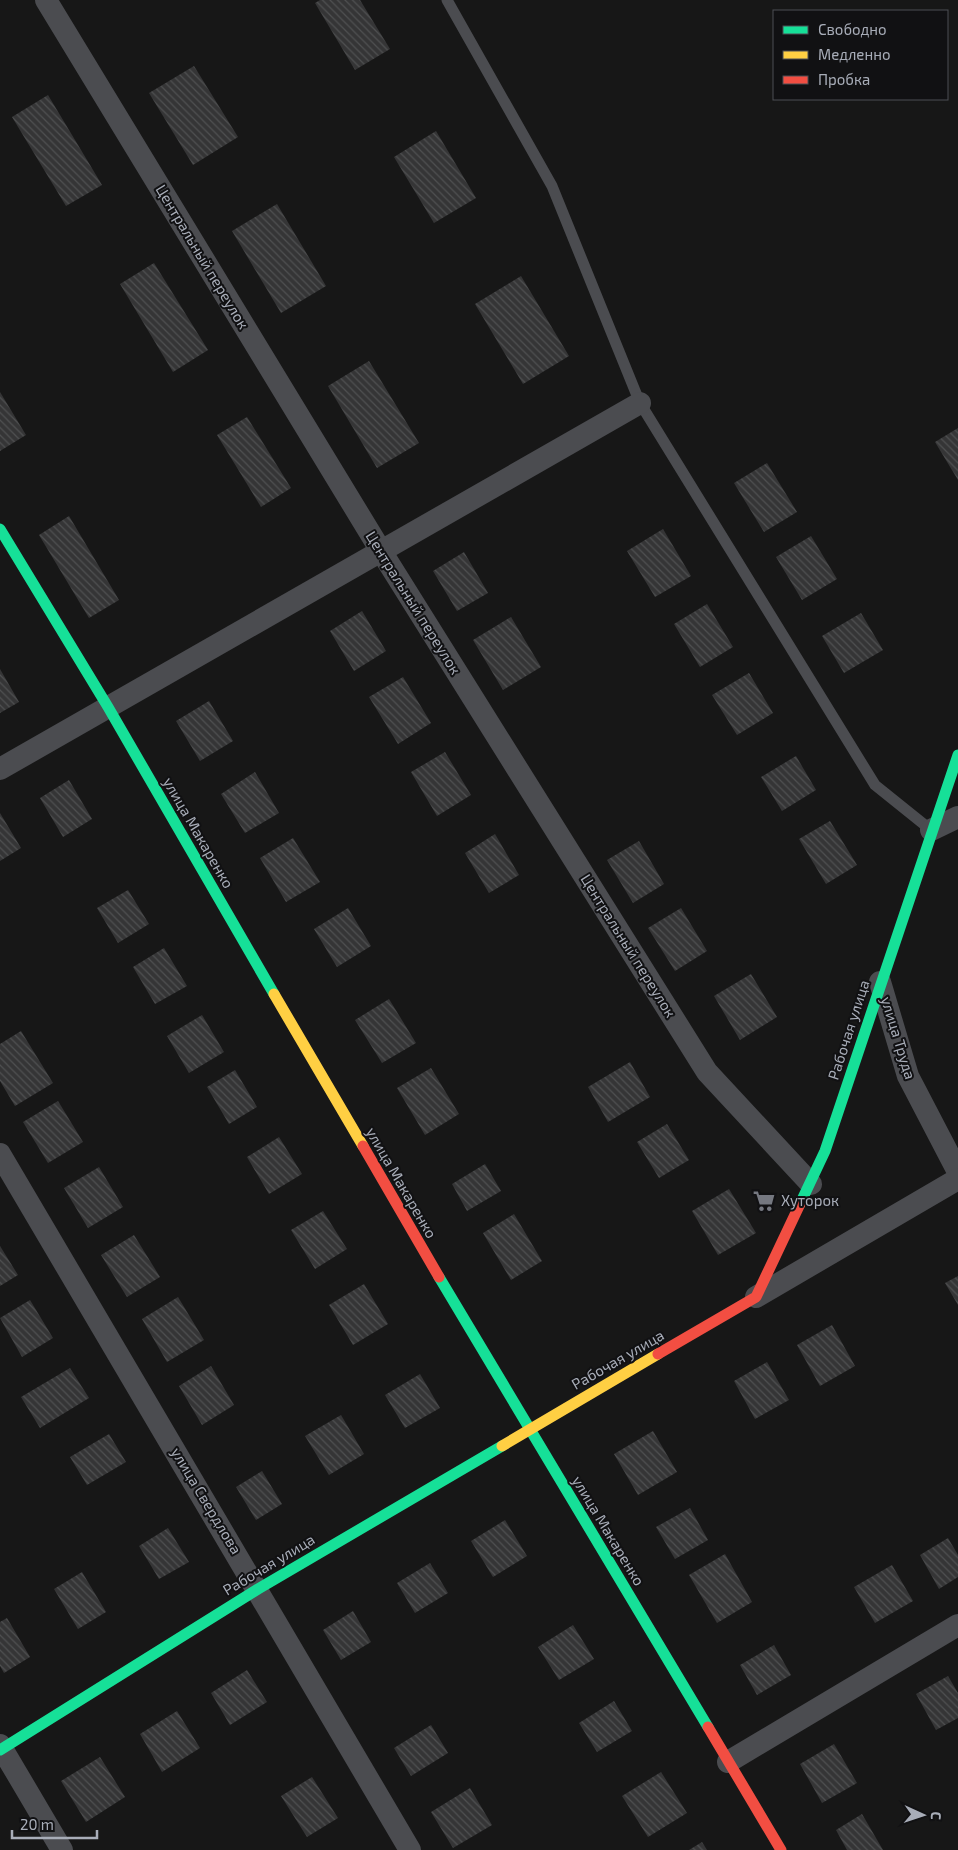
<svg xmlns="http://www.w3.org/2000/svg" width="958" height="1850" viewBox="0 0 958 1850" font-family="'Exo 2',sans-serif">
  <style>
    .building { fill: url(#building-back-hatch) }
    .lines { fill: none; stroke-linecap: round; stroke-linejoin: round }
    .lane { stroke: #4b4c50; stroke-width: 11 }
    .street { stroke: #4b4c50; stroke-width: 22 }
    .fast { stroke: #16e098; stroke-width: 11 }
    .slow { stroke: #ffcf43; stroke-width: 11 }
    .jam { stroke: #f24e42; stroke-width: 11 }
    .labels { text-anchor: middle; stroke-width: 4; stroke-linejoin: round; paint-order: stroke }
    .street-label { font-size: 15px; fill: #a8adb8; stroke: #111113 }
    .poi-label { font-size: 15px; fill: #a8adb8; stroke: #111113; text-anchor: start }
  </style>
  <defs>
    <pattern id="building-back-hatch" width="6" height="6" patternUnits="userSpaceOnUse" patternTransform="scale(1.25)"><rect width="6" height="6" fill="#353536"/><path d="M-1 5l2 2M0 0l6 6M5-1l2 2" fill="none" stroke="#4f5051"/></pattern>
  </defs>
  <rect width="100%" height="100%" fill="#171717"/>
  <!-- building -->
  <g class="building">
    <polygon points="320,0 360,0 390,49 355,70 315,3"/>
    <polygon points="194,66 238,137 193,165 149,93"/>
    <polygon points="48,95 102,185 66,206 12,117"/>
    <polygon points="436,131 476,198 434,223 394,157"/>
    <polygon points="277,204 326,286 281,313 232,231"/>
    <polygon points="154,263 208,350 173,372 120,284"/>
    <polygon points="521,276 569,356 523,384 475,304"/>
    <polygon points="369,361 419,443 377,468 328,386"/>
    <polygon points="0,392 26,435 0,451"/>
    <polygon points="247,417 291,488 261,507 217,435"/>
    <polygon points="958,428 958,480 935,442"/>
    <polygon points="767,463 797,512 764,532 734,483"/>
    <polygon points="69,516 119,600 89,618 39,535"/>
    <polygon points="663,529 691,576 655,597 627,551"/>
    <polygon points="811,536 837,579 802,600 776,557"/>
    <polygon points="464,552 488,593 457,611 433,571"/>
    <polygon points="707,604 733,647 700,667 674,624"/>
    <polygon points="362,611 386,651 354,671 330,631"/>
    <polygon points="861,613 883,650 844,673 822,636"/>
    <polygon points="511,617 541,667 503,690 473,640"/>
    <polygon points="0,669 19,702 0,713"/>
    <polygon points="749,673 773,713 737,735 712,695"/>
    <polygon points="403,677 431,723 398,744 369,697"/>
    <polygon points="209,701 233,741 200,761 176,721"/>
    <polygon points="445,752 471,795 437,816 411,772"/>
    <polygon points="796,756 816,790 782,811 761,777"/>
    <polygon points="255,772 279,813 245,833 221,794"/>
    <polygon points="69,780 92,819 63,837 40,798"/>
    <polygon points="0,813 21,848 0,861"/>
    <polygon points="830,821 857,865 826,884 799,839"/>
    <polygon points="495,834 519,875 489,893 465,853"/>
    <polygon points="293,838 320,882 286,902 260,858"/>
    <polygon points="639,841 664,884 633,903 607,860"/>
    <polygon points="128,890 149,924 118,943 97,908"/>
    <polygon points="348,908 371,946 337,967 314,929"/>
    <polygon points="681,908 707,951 675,971 648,928"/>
    <polygon points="164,948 187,986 155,1004 133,967"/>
    <polygon points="751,974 777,1017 740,1040 714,996"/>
    <polygon points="389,999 416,1043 382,1063 355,1020"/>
    <polygon points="202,1015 224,1052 189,1073 167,1036"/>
    <polygon points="21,1031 53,1083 15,1106 0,1081 0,1044"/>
    <polygon points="630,1062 650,1097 608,1122 588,1087"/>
    <polygon points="431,1068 459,1114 425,1135 397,1088"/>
    <polygon points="235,1070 257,1107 229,1124 207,1087"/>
    <polygon points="58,1101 83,1142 48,1163 23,1122"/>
    <polygon points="667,1124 689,1160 659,1178 637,1142"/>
    <polygon points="279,1137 302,1174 269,1194 247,1157"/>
    <polygon points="485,1164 501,1191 467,1211 452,1184"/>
    <polygon points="99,1167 123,1207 88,1228 64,1188"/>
    <polygon points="729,1189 756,1233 718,1255 692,1211"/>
    <polygon points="323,1211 347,1249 315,1269 291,1230"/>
    <polygon points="514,1214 542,1261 511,1280 483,1233"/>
    <polygon points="134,1235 160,1277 127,1297 101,1255"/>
    <polygon points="0,1246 18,1275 0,1286"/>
    <polygon points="958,1276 958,1305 945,1283"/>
    <polygon points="364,1284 388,1324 353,1345 329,1305"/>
    <polygon points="178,1297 204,1340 167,1362 142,1319"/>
    <polygon points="30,1300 53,1338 22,1357 0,1318"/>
    <polygon points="832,1325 855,1366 820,1386 797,1345"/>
    <polygon points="767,1362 789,1400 755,1419 734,1381"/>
    <polygon points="211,1366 234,1405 202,1425 179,1386"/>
    <polygon points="70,1368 89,1398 40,1428 21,1397"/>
    <polygon points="420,1374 440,1408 405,1428 385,1395"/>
    <polygon points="341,1415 364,1454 329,1475 305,1436"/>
    <polygon points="653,1431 677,1472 638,1495 614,1454"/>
    <polygon points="109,1434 126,1462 87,1485 70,1457"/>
    <polygon points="262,1471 282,1504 256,1520 236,1487"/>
    <polygon points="690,1508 708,1540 675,1559 656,1527"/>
    <polygon points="505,1520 527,1556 493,1577 471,1541"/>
    <polygon points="168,1528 189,1562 159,1579 139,1546"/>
    <polygon points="948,1538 958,1555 958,1577 939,1589 920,1555"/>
    <polygon points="725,1554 752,1602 717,1623 689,1575"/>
    <polygon points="430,1563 448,1593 415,1613 397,1583"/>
    <polygon points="892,1565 913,1601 875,1623 854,1587"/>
    <polygon points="82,1572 106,1612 78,1629 54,1589"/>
    <polygon points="353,1611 371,1642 341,1660 323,1630"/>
    <polygon points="7,1618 30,1657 4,1673 0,1666 0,1622"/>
    <polygon points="573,1625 594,1659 559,1680 538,1647"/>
    <polygon points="774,1645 791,1675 757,1695 740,1665"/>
    <polygon points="247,1670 267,1702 230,1725 211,1693"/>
    <polygon points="948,1676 958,1693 958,1718 936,1730 916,1694"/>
    <polygon points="614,1701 632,1731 597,1752 579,1723"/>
    <polygon points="177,1711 200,1748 162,1772 140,1734"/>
    <polygon points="431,1725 448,1753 411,1776 394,1748"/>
    <polygon points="834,1744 857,1783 822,1803 800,1764"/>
    <polygon points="100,1757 125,1797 86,1822 61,1781"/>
    <polygon points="661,1772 687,1813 648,1837 622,1796"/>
    <polygon points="312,1777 338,1818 307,1837 281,1796"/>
    <polygon points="470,1788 492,1825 453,1848 431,1812"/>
    <polygon points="862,1814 883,1850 847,1850 836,1830"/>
    <polygon points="702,1842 707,1850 689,1850"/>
  </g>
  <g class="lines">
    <!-- lane -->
    <polyline class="lane" points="447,0 552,186 640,403 875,785 931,830"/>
    <!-- street -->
    <g class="street">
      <polyline points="46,0 381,551 707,1072 811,1184"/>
      <polyline points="0,769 640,403"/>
      <polyline points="931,830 958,817"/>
      <polyline points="880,982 908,1076 958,1172"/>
      <polyline points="0,1154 410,1850"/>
      <polyline points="756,1297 958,1179"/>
      <polyline points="0,1745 62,1850"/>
      <polyline points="728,1762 958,1625"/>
    </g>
    <!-- fast -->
    <g class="fast">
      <polyline points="0,529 108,707 274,994"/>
      <polyline points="800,1204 825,1151 958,755"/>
      <polyline points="439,1277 708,1727"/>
      <polyline points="0,1750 258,1589 502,1446"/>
    </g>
    <!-- slow -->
    <g class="slow">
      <polyline points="274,994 363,1146"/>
      <polyline points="502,1446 658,1354"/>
    </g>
    <!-- jam -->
    <g class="jam">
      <polyline points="363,1146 439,1277"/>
      <polyline points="658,1354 756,1297 800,1204"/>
      <polyline points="708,1727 781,1850"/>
    </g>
  </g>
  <!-- icons -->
  <defs>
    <g id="supermarket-bare" transform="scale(1.725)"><path d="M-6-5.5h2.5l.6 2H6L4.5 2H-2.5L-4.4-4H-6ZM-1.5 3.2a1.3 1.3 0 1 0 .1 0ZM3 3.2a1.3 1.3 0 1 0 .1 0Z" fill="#757880" stroke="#111113" stroke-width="2.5" paint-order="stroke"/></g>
  </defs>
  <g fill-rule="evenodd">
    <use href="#supermarket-bare" x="764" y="1201"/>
  </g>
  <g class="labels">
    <!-- street labels -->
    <g class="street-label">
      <text transform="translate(202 257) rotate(59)" y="5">Центральный переулок</text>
      <text transform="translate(413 603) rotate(58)" y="5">Центральный переулок</text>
      <text transform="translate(198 833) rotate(60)" y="5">улица Макаренко</text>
      <text transform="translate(628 946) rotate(58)" y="5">Центральный переулок</text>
      <text transform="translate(849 1030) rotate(-72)" y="5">Рабочая улица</text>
      <text transform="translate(898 1038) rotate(73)" y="5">улица Труда</text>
      <text transform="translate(401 1183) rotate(60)" y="5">улица Макаренко</text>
      <text transform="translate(618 1360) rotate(-30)" y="5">Рабочая улица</text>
      <text transform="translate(206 1501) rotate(59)" y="5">улица Свердлова</text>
      <text transform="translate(608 1531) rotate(59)" y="5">улица Макаренко</text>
      <text transform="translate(269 1565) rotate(-31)" y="5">Рабочая улица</text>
    </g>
    <!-- poi labels -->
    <g class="poi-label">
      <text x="781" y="1206">Хуторок</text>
    </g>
  </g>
  <!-- legend -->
  <rect x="773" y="10" width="175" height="90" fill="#111113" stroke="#4d4f55"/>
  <rect x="783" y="26" width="25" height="8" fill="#16e098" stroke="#4d4f55"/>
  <text x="818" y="35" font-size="15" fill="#a8adb8">Свободно</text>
  <rect x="783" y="51" width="25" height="8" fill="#ffcf43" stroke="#4d4f55"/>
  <text x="818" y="60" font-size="15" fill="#a8adb8">Медленно</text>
  <rect x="783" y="76" width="25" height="8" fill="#f24e42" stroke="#4d4f55"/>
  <text x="818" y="85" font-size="15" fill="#a8adb8">Пробка</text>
  <!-- north arrow -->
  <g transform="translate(923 1815) rotate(93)" stroke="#111113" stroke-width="4" paint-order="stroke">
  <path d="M0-4L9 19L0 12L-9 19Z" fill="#a8adb8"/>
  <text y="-8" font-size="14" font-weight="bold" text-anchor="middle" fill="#a8adb8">С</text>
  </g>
  <!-- scale -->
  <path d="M12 1830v8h85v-8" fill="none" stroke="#a8adb8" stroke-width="2.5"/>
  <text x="20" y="1830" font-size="15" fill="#a8adb8" stroke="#111113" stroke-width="4" paint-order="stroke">20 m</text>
</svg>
